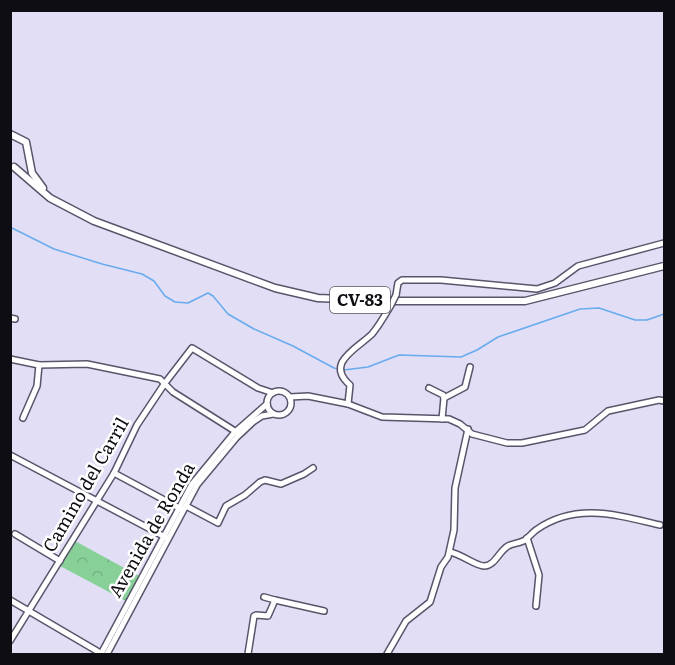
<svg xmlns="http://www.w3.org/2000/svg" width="675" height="665" viewBox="0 0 675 665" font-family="Literata,serif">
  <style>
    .forest { fill: url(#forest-crowns) }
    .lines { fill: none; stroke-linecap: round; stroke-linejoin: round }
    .stream { stroke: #68abee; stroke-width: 1.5 }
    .minor-casing { stroke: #58556a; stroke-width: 8 }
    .major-casing { stroke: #58556a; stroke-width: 9 }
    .minor { stroke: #fff; stroke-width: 5 }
    .major { stroke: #fff; stroke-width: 6 }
    .minor-bridge-casing { stroke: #58556a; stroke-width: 8; stroke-linecap: butt }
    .minor-bridge { stroke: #fff; stroke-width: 5 }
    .labels { text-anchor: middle; stroke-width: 5; stroke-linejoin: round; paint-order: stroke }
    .shield { fill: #fff; stroke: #56565a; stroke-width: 1.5 }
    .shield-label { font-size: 16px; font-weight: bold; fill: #0e0d14 }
    .street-label { font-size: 18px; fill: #0e0d14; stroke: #fff }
  </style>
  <defs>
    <pattern id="forest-crowns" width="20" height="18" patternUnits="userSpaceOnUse" patternTransform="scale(1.5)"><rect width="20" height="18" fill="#87d199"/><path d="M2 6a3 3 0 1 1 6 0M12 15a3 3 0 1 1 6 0" fill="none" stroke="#73b283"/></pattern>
  </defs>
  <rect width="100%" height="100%" fill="#e1def6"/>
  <!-- forest -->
  <polygon class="forest" points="75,541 139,576 126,601 60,566"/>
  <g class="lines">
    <!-- stream -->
    <g class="stream">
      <polyline points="10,227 54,249 102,264 142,274 154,281 165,296 175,302 188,303 208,293 213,296 228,314 254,329 293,346 334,368 339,369"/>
      <polyline points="344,370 368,367 399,355 461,357 477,350 498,337 580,309 599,308 635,320 647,320 664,314"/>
    </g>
    <!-- minor casing -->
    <g class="minor-casing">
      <g id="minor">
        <polyline points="396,295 398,283 402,280 441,280 537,289 555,283 578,266 664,243"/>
        <polyline points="10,318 15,319"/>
        <polyline points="10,359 39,365 87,364 160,379 173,392 238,433"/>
        <polyline points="429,388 443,395 444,398"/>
        <circle cx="279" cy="403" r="12"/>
        <path d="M290,397l18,-1 40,8 2,-19c-26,-22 8,-37 22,-51 7,-8 13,-19 19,-29"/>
        <polyline points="348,404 382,417 449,419 460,424 472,434 507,443 522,443 585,430 608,411 659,400 664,401"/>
        <polyline points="23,418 37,386 39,365"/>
        <polyline points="442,419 444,398 465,387 470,367"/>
        <polyline points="10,455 167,538"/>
        <polyline points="114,473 181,509"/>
        <polyline points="186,506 218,523 226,506 245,495 260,482 265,480 281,484 304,474 313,468"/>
        <polyline points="15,534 60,561"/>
        <polyline points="527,538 539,575 536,606"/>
        <path d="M450,552c11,2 26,14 34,14 11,0 15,-15 24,-20 5,-3 13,-3 17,-6 4,-3 7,-7 11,-10 40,-28 81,-15 124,-5"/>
        <polyline points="10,600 102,654"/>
        <polyline points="275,600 324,611"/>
        <polyline points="10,641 114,473 137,425 165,383 192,348 258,388 273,393"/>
        <polyline points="101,654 192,484 234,433 267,404"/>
        <polyline points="107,654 197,485 237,437 253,422 262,416 273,414"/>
        <polyline points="248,654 254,616 256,615 268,616 275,600 264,597"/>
        <polyline points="387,654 406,621 430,602 441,567 448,557 454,530 455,488 468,429"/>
      </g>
    </g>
    <!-- major casing -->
    <g class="major-casing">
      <g id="major">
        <polyline points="10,134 26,142 32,173 43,188"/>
        <polyline points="14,167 50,198 94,221 275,288 318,298 388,301 525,301 664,266"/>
      </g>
    </g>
    <!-- minor -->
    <use href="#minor" class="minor"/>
    <!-- major -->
    <use href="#major" class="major"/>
    <!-- minor-bridge casing -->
    <g class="minor-bridge-casing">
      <polyline id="minor-bridge" points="391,305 396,295"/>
    </g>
    <!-- minor-bridge -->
    <use href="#minor-bridge" class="minor-bridge"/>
  </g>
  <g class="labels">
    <!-- shield labels -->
    <rect class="shield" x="330" y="287" width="60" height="26" rx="4.5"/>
    <g class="shield-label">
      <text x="360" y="306">CV-83</text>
    </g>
    <!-- street labels -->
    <g class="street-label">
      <text transform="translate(86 485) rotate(-60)" y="6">Camino del Carril</text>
      <text transform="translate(152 530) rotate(-60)" y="6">Avenida de Ronda</text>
    </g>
  </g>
  <!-- border -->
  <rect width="675" height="665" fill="none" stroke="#0e0d14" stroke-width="24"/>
</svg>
